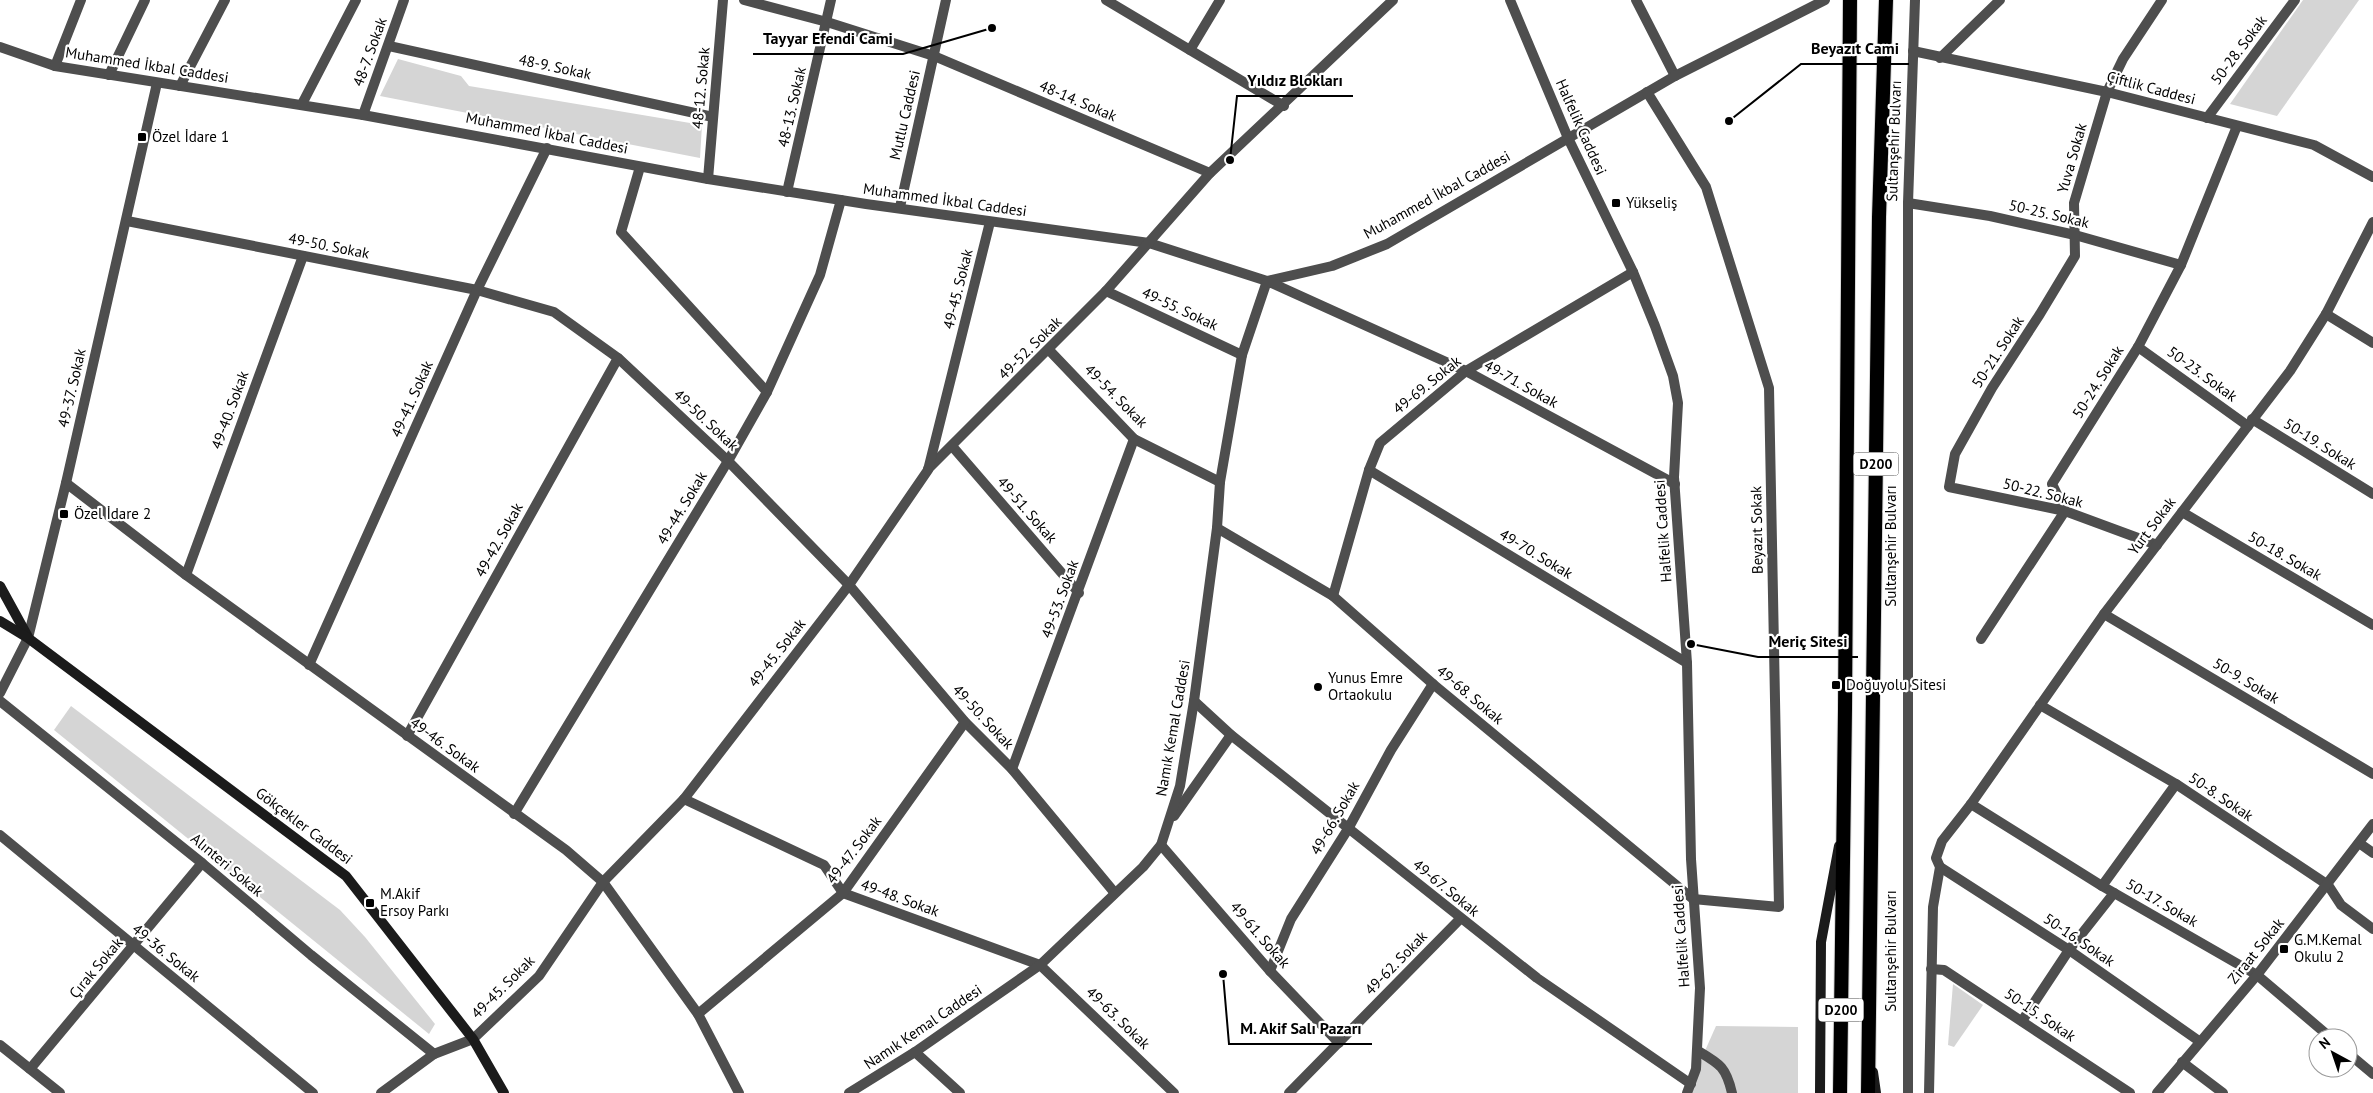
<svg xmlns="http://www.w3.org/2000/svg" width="2373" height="1093" viewBox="0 0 2373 1093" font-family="'PT Sans',sans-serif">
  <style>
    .green { fill: #d5d5d5 }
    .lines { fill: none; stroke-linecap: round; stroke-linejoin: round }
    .trunk-casing { stroke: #dbdbdb; stroke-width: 16 }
    .pedestrian { stroke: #4e4e4e; stroke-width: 10 }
    .minor { stroke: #4e4e4e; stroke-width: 10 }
    .tertiary { stroke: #4e4e4e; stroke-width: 10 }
    .secondary { stroke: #1b1b1b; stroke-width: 10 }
    .trunk { stroke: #000; stroke-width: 14 }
    .poi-dot { fill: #000; stroke: #fff; stroke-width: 2 }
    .labels { text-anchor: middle; stroke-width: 4.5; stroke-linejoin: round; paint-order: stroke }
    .shield { fill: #fff; stroke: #4c4c4c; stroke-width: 1 }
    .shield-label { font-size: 14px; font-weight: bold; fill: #000 }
    .street-label { font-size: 15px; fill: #000; stroke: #fff }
    .poi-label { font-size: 15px; fill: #000; stroke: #fff; text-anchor: start }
    .leader { fill: none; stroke: #000; stroke-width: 2 }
    .callout-dot { fill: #000; stroke: #fff; stroke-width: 2 }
    .callout-label { font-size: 16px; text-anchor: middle; font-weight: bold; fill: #000; stroke: #fff; stroke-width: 4.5; stroke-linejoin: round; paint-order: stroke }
  </style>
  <rect width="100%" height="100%" fill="#fff"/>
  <!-- green -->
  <g class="green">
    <polygon points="2303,0 2359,0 2277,116 2230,104"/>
    <polygon points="398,59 461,76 469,86 702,125 700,158 380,96"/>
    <polygon points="71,706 340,910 365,937 435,1024 429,1034 54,730"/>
    <polygon points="1953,984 1983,1005 1954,1047 1948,1045"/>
    <polygon points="1716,1026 1798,1027 1798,1093 1691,1093 1704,1053"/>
  </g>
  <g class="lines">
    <!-- trunk casing -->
    <g class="trunk-casing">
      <g id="trunk">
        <polyline points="1840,1093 1845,709 1850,0"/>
        <polyline points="1868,1093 1879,217 1886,0"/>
      </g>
    </g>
    <!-- pedestrian -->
    <path class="pedestrian" d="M1698,1051c22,13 28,16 34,42"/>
    <!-- minor -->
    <g class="minor">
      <polyline points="744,0 827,22 934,56 1210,173"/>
      <polyline points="1106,0 1284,106"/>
      <polyline points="1510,0 1568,138 1633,272 1655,326 1673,376 1678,403 1674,477 1687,663 1691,859 1700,988 1696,1069 1687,1093"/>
      <polyline points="1636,0 1675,76"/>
      <polyline points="389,46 713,117"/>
      <polyline points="0,47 55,66 363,115 708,179 866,204 1149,243 1267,281 1332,266 1387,244 1675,76 1825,0"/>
      <polyline points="1190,50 1220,0"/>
      <polyline points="1913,51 2107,92 2314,145 2373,177"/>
      <polyline points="1940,58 2000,0"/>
      <polyline points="55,66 81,0"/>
      <polyline points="109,75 145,0"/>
      <polyline points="180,86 225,0"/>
      <polyline points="302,104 356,0"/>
      <polyline points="363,115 404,0"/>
      <polyline points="2207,118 2295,0"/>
      <polyline points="640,167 621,232 767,392"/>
      <polyline points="708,179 723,0"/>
      <polyline points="787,192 831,0"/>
      <polyline points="1908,203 1990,216 2075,235 2181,265"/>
      <polyline points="900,207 946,0"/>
      <polyline points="127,221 477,290 554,312 618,358 728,461 849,585 965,722 1012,769 1114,892"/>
      <polyline points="1106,291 1242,355"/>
      <polyline points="2326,314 2373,343"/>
      <polyline points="2138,347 2248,426"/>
      <polyline points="1049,350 1134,439 1220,482"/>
      <polyline points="2252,419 2373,494"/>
      <polyline points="952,446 1079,593"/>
      <polyline points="928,469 1106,291 1210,173 1393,0"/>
      <polyline points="1369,470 1687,663"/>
      <polyline points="66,483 186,575 566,850 603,882 698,1014 739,1093"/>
      <polyline points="2182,512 2373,625"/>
      <polyline points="1217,528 1333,596 1433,684 1693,899 1779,907 1769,388 1706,187 1647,92"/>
      <polyline points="2157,545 2065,511 1949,487 1955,454 1992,388 2040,314 2075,256 2074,203 2107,92 2123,59 2162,0"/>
      <polyline points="186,575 303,256"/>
      <polyline points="1333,596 1369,470 1380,443 1466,371 1633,272"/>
      <polyline points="2104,614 2373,774"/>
      <polyline points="1981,639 2065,511 2052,484 2138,347 2181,265 2237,126"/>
      <polyline points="309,665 477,290 547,148"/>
      <polyline points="0,693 28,638 66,483 157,83"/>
      <polyline points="0,701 202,863 311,955 434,1054"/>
      <polyline points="1194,701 1231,735 1537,978 1691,1084"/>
      <polyline points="2040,705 2176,784 2328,885 2341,905 2373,929"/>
      <polyline points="407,736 618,358"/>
      <polyline points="1012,769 1134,439"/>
      <polyline points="684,799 824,865 843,893 1040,965 1174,1093"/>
      <polyline points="1971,804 2102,886 2257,975 2331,1038"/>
      <polyline points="514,814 728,461 767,392 820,275 841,200"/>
      <polyline points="1174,816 1231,735"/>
      <polyline points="0,835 313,1093"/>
      <polyline points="2359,843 2373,853"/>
      <polyline points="1161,845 1270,971 1339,1043"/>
      <polyline points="1940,867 2069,950 2199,1041"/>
      <polyline points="2102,886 2176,784"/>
      <polyline points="1931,969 1944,970 2130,1093"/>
      <polyline points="1270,971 1291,919 1348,829 1391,750 1433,684"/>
      <polyline points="698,1014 843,893 965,722"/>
      <polyline points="2022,1021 2069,950 2114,893"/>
      <polyline points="0,1045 60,1093"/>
      <polyline points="915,1052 960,1093"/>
      <polyline points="2348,1053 2373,1074"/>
      <polyline points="2182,1062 2223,1093"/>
      <polyline points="30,1069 202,863"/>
      <polyline points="381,1093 434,1054 473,1039 539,976 603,882 684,799 849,585 928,470 990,222"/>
      <polyline points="849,1093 915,1052 1040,965 1143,867 1161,845 1180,786 1194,701 1217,528 1220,482 1242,355 1267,281 1466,371 1675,484"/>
      <polyline points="1289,1093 1460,919"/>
      <polyline points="1929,1093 1933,907 1940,867 1936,858 1942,841 1971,804 2104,614 2290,371 2326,314 2373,222"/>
      <polyline points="2157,1093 2257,975 2373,824"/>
    </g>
    <!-- tertiary -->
    <polyline class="tertiary" points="1908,1093 1908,203 1915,0"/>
    <!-- secondary -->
    <g class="secondary">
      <polyline points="0,586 28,637"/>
      <polyline points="0,621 28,638 346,876 473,1039 504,1093"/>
      <polyline points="1873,1072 1876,1093"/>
      <polyline points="1820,1093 1821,942 1839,846"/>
    </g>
    <!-- trunk -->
    <use href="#trunk" class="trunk"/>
  </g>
  <!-- markers -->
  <g class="poi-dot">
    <rect x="137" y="132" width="10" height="10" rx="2.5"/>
    <rect x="1611" y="198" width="10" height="10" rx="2.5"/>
    <rect x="59" y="509" width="10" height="10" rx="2.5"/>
    <rect x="1831" y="680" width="10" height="10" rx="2.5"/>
    <circle cx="1318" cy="687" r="5"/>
    <rect x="365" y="898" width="10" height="10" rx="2.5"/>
    <rect x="2279" y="944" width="10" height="10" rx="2.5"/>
  </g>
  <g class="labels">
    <!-- shield labels -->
    <g class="shield">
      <rect x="1853.5" y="452.5" width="45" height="23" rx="4"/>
      <rect x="1818.5" y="998.5" width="45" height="23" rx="4"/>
    </g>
    <g class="shield-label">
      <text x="1876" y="469">D200</text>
      <text x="1841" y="1015">D200</text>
    </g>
    <!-- street labels -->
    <g class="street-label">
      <text transform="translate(2239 50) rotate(-53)" y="5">50-28. Sokak</text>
      <text transform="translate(370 52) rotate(-70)" y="5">48-7. Sokak</text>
      <text transform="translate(147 65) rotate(9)" y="5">Muhammed İkbal Caddesi</text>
      <text transform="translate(555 67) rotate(12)" y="5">48-9. Sokak</text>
      <text transform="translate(701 88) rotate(-85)" y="5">48-12. Sokak</text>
      <text transform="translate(2151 88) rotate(15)" y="5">Çiftlik Caddesi</text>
      <text transform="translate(1078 101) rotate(23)" y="5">48-14. Sokak</text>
      <text transform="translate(792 107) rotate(-77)" y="5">48-13. Sokak</text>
      <text transform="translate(905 115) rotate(-77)" y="5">Mutlu Caddesi</text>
      <text transform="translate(1581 127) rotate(66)" y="5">Halfelik Caddesi</text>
      <text transform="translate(547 133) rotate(11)" y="5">Muhammed İkbal Caddesi</text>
      <text transform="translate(1894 141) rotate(-88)" y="5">Sultanşehir Bulvarı</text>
      <text transform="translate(2072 158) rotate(-74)" y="5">Yuva Sokak</text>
      <text transform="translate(1437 195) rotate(-29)" y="5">Muhammed İkbal Caddesi</text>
      <text transform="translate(945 200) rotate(8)" y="5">Muhammed İkbal Caddesi</text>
      <text transform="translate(2049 214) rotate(13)" y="5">50-25. Sokak</text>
      <text transform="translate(329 246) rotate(11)" y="5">49-50. Sokak</text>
      <text transform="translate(958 289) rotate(-76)" y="5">49-45. Sokak</text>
      <text transform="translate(1180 309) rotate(25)" y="5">49-55. Sokak</text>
      <text transform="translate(1030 348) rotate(-45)" y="5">49-52. Sokak</text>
      <text transform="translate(1998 352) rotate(-57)" y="5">50-21. Sokak</text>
      <text transform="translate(2202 374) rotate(36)" y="5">50-23. Sokak</text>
      <text transform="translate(2098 382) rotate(-58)" y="5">50-24. Sokak</text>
      <text transform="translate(1521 384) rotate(29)" y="5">49-71. Sokak</text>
      <text transform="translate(1427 385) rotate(-39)" y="5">49-69. Sokak</text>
      <text transform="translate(72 388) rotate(-77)" y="5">49-37. Sokak</text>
      <text transform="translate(1116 396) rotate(45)" y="5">49-54. Sokak</text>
      <text transform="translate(412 399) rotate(-66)" y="5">49-41. Sokak</text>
      <text transform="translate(230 410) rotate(-70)" y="5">49-40. Sokak</text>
      <text transform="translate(706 420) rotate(43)" y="5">49-50. Sokak</text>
      <text transform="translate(2320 444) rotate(32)" y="5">50-19. Sokak</text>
      <text transform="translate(2043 493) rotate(14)" y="5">50-22. Sokak</text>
      <text transform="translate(682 508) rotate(-59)" y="5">49-44. Sokak</text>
      <text transform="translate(1027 510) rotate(49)" y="5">49-51. Sokak</text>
      <text transform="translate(2152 526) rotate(-53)" y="5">Yurt Sokak</text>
      <text transform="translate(1757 530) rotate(-91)" y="5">Beyazıt Sokak</text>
      <text transform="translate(1663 531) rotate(-94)" y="5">Halfelik Caddesi</text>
      <text transform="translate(499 540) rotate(-61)" y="5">49-42. Sokak</text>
      <text transform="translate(1891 546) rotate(-90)" y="5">Sultanşehir Bulvarı</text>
      <text transform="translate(1536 554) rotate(31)" y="5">49-70. Sokak</text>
      <text transform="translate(2285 556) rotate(30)" y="5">50-18. Sokak</text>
      <text transform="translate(1060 599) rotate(-70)" y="5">49-53. Sokak</text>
      <text transform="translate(777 653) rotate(-52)" y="5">49-45. Sokak</text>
      <text transform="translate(2246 681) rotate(31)" y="5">50-9. Sokak</text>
      <text transform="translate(1470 695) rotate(40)" y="5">49-68. Sokak</text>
      <text transform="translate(983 717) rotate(47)" y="5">49-50. Sokak</text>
      <text transform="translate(1173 728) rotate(-80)" y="5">Namık Kemal Caddesi</text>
      <text transform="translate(445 745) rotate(36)" y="5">49-46. Sokak</text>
      <text transform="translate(2221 797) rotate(34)" y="5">50-8. Sokak</text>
      <text transform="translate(1335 818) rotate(-60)" y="5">49-66. Sokak</text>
      <text transform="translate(304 826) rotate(37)" y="5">Gökçekler Caddesi</text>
      <text transform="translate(854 850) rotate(-53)" y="5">49-47. Sokak</text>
      <text transform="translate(227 865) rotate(40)" y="5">Alınteri Sokak</text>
      <text transform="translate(1446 888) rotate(39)" y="5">49-67. Sokak</text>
      <text transform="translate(900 898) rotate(20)" y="5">49-48. Sokak</text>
      <text transform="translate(2162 903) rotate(30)" y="5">50-17. Sokak</text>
      <text transform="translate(1260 935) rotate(49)" y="5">49-61. Sokak</text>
      <text transform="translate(1681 936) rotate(-94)" y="5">Halfelik Caddesi</text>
      <text transform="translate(2079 940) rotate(34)" y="5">50-16. Sokak</text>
      <text transform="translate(1891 951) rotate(-90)" y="5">Sultanşehir Bulvarı</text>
      <text transform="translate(2256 951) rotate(-51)" y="5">Ziraat Sokak</text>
      <text transform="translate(166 953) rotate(39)" y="5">49-36. Sokak</text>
      <text transform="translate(1396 963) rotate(-46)" y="5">49-62. Sokak</text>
      <text transform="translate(96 968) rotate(-50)" y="5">Çırak Sokak</text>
      <text transform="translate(503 987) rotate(-45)" y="5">49-45. Sokak</text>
      <text transform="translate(2040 1015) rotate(34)" y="5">50-15. Sokak</text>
      <text transform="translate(1118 1018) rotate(44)" y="5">49-63. Sokak</text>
      <text transform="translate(923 1027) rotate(-34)" y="5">Namık Kemal Caddesi</text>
    </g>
    <!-- poi labels -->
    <g class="poi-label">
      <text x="152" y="142">Özel İdare 1</text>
      <text x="1626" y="208">Yükseliş</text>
      <text x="74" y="519">Özel İdare 2</text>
      <text x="1328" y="683">Yunus Emre<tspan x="1328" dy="17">Ortaokulu</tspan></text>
      <text x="1846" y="690">Doğuyolu Sitesi</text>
      <text x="380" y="899">M.Akif<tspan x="380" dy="17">Ersoy Parkı</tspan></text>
      <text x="2294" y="945">G.M.Kemal<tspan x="2294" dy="17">Okulu 2</tspan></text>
    </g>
  </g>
  <!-- callouts -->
  <path class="leader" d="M992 28L903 54H753M1729 121L1801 64H1909M1230 160L1237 96H1353M1691 644L1758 657H1858M1223 974L1229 1044H1372"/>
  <g class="callout-dot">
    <circle cx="992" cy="28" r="5"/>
    <circle cx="1729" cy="121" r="5"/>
    <circle cx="1230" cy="160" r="5"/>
    <circle cx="1691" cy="644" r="5"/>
    <circle cx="1223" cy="974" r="5"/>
  </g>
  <g class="callout-label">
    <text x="828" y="44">Tayyar Efendi Cami</text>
    <text x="1855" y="54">Beyazıt Cami</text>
    <text x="1295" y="86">Yıldız Blokları</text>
    <text x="1808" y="647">Meriç Sitesi</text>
    <text x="1301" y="1034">M. Akif Salı Pazarı</text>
  </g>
  <!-- north arrow -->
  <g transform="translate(2333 1053) rotate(320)"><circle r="24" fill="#ffffff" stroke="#999999"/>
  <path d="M0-4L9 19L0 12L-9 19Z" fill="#000000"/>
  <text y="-8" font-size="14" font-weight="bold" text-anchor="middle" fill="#000000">N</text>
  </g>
</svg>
